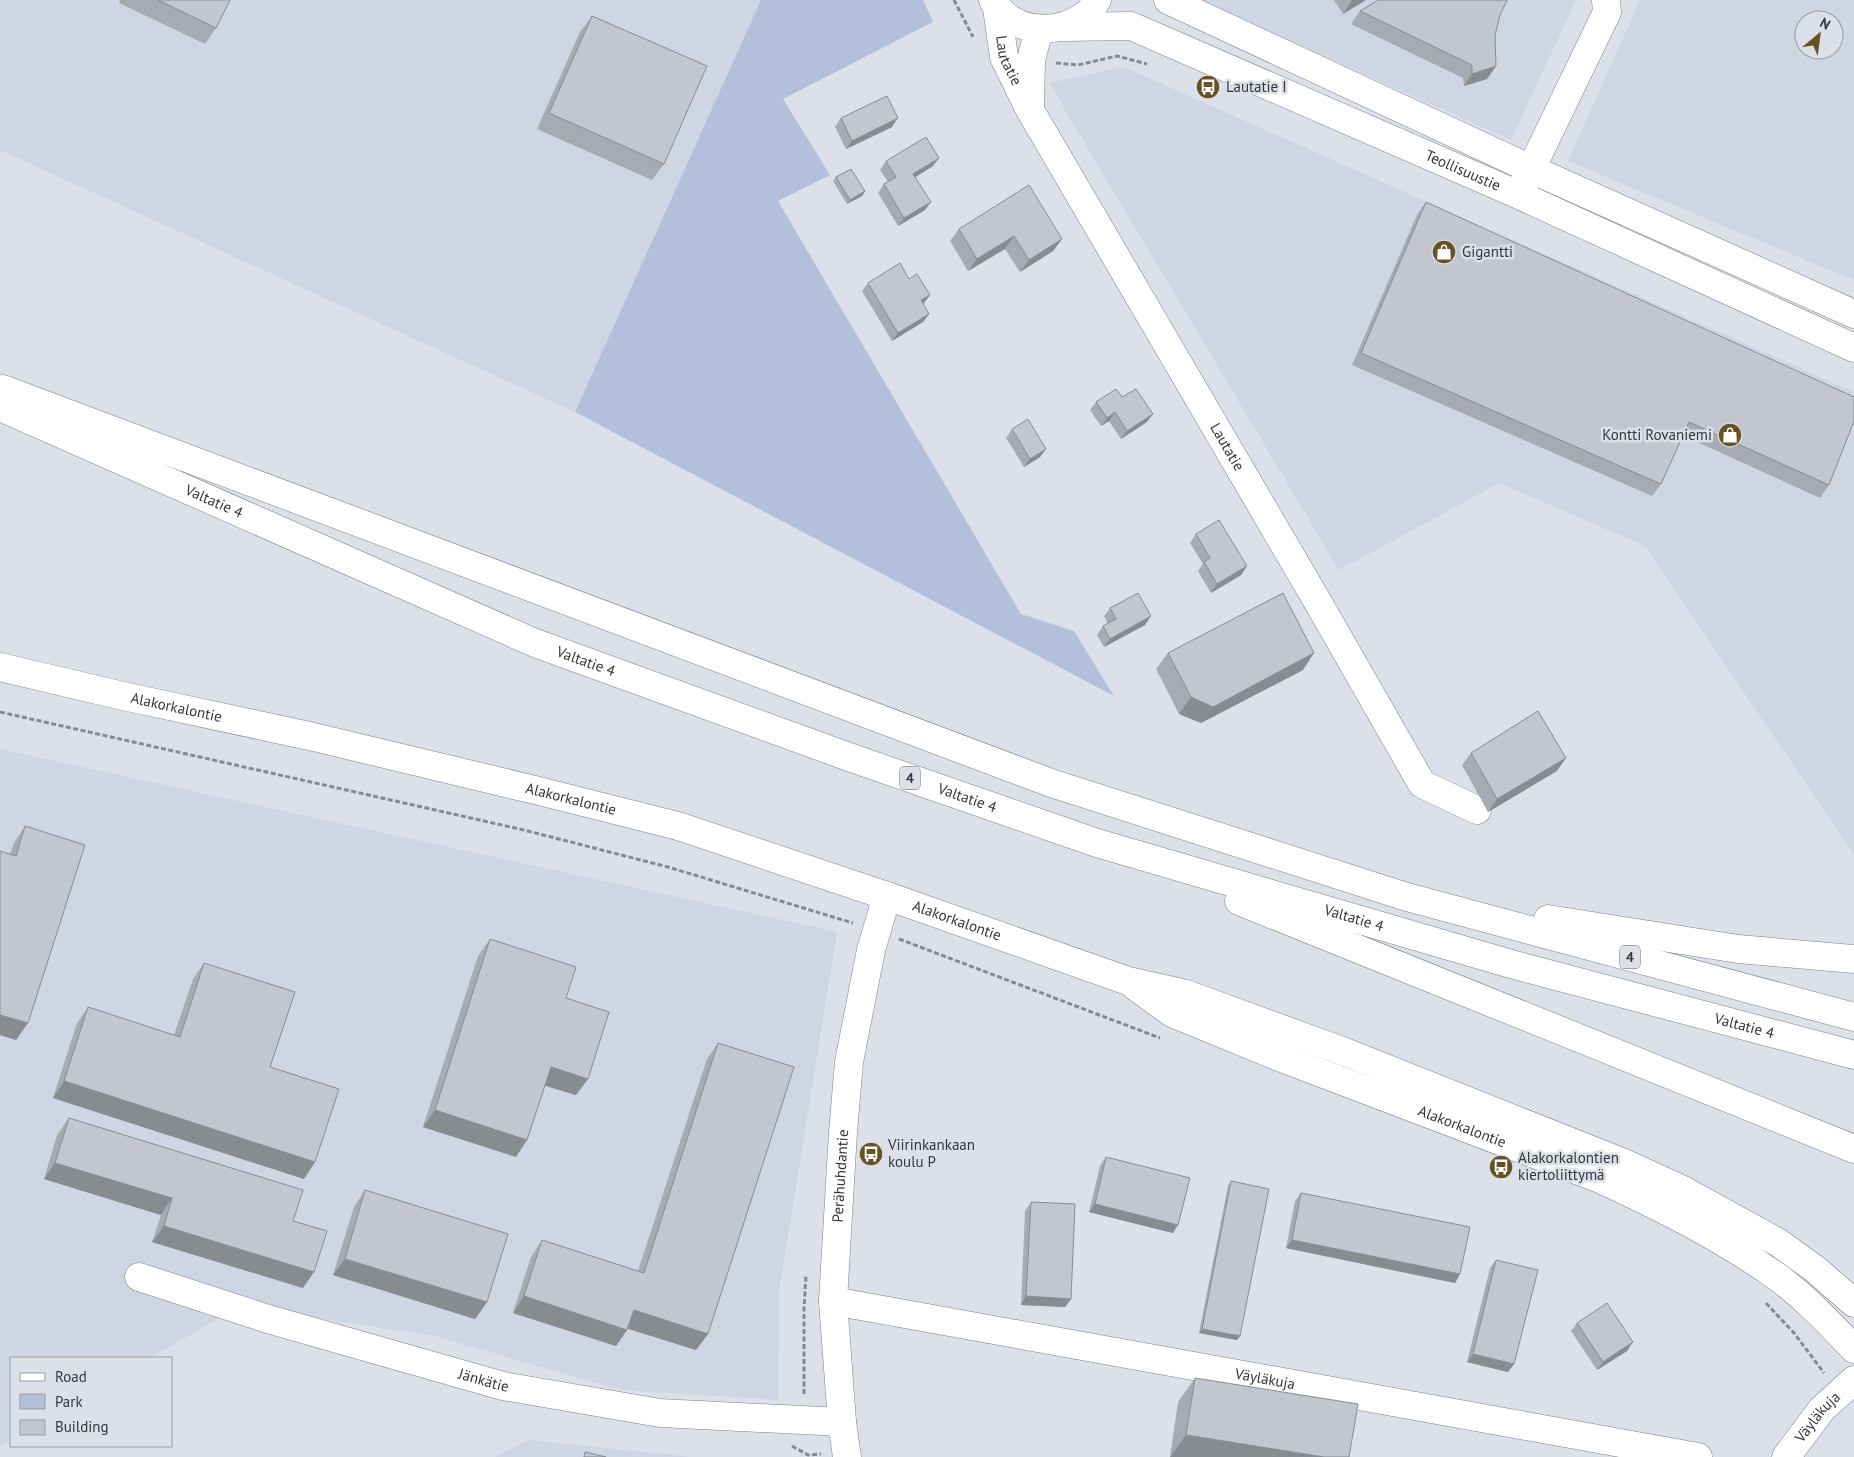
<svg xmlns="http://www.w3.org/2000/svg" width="1854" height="1457" viewBox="0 0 1854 1457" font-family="'PT Sans',sans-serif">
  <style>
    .built { fill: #ced5e3; fill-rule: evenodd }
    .green { fill: #b2c0db }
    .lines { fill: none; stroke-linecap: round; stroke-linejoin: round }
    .minor-casing { stroke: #7d8087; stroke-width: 29 }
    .highway-casing { stroke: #7d8087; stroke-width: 29 }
    .path { stroke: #87898e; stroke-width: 3; stroke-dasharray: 5 2.5; stroke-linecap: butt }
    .minor { stroke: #fff; stroke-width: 28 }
    .highway { stroke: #fff; stroke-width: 28 }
    .wall { fill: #a8aab1 }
    .shaded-wall { fill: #888b90 }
    .building { fill: #c3c6ce; stroke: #888b90 }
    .labels { text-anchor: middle; stroke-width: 5; stroke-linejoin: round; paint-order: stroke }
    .shield { fill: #dce0e8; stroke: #67696e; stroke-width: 1 }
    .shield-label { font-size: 14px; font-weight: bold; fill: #353639 }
    .street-label { font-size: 15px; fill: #353639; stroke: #dce0e8 }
    .poi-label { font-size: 15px; fill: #353639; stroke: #dce0e8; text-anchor: start }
  </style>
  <rect width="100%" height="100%" fill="#dce0e8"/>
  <!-- built -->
  <g class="built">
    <polygon points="0,0 761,0 575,412 0,150"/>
    <polygon points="1199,0 1576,0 1511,140"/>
    <path d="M1640,0h214v280l-286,-119zM1804,20h30v30h-30z"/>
    <polygon points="1124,67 1854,392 1854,855 1645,546 1499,483 1339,570 1049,83"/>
    <polygon points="0,749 837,932 779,1292 778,1400 621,1390 435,1336 240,1306 150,1358 11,1358 11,1439 0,1446"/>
    <polygon points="529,1440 691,1457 495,1457"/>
  </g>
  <!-- green -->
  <polygon class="green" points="761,0 923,0 933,22 783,99 830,175 778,201 1021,614 1074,631 1114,696 575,412"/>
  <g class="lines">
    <!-- minor casing -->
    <g class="minor-casing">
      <g id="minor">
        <path d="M993,0c18,34 67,37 95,13 4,-3 6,-9 9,-13"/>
        <polyline points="1168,0 1531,169 1854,314"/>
        <path id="s1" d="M997,8l7,49 26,53 289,494 103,180 55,26"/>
        <path id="s2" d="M1064,27l67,-1 388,169 335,153"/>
        <polyline points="1030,106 1031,60 1039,29"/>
        <polyline points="1524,184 1607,12 1606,0"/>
        <path id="s3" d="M0,667l123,29 191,41 221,53 143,36 209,70 241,85 58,13 159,58 279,111 59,27 96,53 36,26 39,34"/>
        <path id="s4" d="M1136,987l36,26 107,44 321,122c61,28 121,58 176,97 29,21 54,48 78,73"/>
        <path id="s5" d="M139,1277l129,42 235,67 157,27 182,9"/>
        <path id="s6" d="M833,1301l865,156"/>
        <path id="s7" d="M847,1457l-5,-35 -9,-121 10,-169 6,-70 22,-112 16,-54"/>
        <path id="s8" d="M1786,1457l36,-48 32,-29"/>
      </g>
    </g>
    <!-- highway casing -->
    <g class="highway-casing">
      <g id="highway">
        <polyline points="3,389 1051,783 1407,897 1854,1017"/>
        <path id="s9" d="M0,407l535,236 314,114 248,86 414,121 343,91"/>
        <polyline points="1239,901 1854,1149"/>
        <polyline points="1548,919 1738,949 1854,959"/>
      </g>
    </g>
    <!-- path -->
    <g class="path">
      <polyline points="954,0 973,37"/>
      <polyline points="1056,63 1078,65 1117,56 1147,64"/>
      <polyline points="0,712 524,830 668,867 853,923"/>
      <polyline points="899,939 1160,1038"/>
      <polyline points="1766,1303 1794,1333 1824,1373"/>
      <polyline points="804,1394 804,1309 806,1275"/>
      <polyline points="792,1446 808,1455 821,1454"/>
    </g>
    <!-- minor -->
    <use href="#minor" class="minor"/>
    <!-- highway -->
    <use href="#highway" class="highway"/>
  </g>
  <!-- wall -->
  <g class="wall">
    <polygon points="120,0 230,0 216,28 205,44 119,3"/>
    <polygon points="1334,0 1366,0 1343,14"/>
    <polygon points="1360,11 1500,15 1495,35 1496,66 1487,79 1464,86 1463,78 1351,24"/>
    <polygon points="592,16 664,164 652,180 537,129 580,32"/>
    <polygon points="841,118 892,127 846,149 835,127"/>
    <polygon points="886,161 933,166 916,177 925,210 898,226 878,193 884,184 888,182 880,170"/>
    <polygon points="836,177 865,191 862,196 847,204 833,181"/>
    <polygon points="1426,202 1829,485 1820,498 1682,435 1661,484 1652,496 1352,365 1417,215"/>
    <polygon points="959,229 1062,239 1053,251 1020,272 1005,249 968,271 950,241"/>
    <polygon points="909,279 930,295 923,304 929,314 923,322 892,341 862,291 868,283"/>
    <polygon points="1122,397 1147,422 1121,439 1109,421 1101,426 1090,410 1096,402"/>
    <polygon points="1012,429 1046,449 1040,457 1024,467 1006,438"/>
    <polygon points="1196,534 1247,566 1241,575 1211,593 1198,571 1203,564 1190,543"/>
    <polygon points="1110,608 1145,625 1104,647 1097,635 1103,626 1108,624 1104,616"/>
    <polygon points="1168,653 1303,670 1201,723 1179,714 1156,669"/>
    <polygon points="1471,753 1557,771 1488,812 1462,765"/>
    <polygon points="25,826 16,1040 0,1035 0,851 10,855 14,843"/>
    <polygon points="490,939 566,998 576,1095 545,1085 516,1157 423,1127 478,956"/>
    <polygon points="204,963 270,1067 304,1179 53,1098 77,1023 88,1007 174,1035 193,979"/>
    <polygon points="718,1043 708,1334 696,1350 628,1328 616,1346 513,1313 531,1257 542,1240 638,1271 707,1059"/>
    <polygon points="69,1118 293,1221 303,1288 152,1242 161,1215 44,1179 57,1135"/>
    <polygon points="1106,1157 1173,1233 1089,1212 1100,1166"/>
    <polygon points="1231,1181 1240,1336 1237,1340 1199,1333 1228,1186"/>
    <polygon points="365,1190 487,1302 475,1319 333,1275 354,1207"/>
    <polygon points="1301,1193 1460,1274 1455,1283 1286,1248 1295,1201"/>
    <polygon points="1031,1202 1071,1299 1065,1307 1021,1305 1025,1211"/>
    <polygon points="1496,1260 1514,1364 1508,1372 1467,1362 1490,1268"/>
    <polygon points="1577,1323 1627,1351 1597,1370 1571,1331"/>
    <polygon points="1195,1378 1349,1457 1170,1457 1178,1402"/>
  </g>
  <!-- shaded-wall -->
  <g class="shaded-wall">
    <polygon points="1352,0 1366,0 1343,14"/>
    <polygon points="1496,66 1487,79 1464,86 1472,74"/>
    <polygon points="898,118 892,127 846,149 852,141"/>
    <polygon points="939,158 933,166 907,182 913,174"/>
    <polygon points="865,191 862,196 847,204 850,200"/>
    <polygon points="931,202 925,210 898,226 904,218"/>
    <polygon points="1014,236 1005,249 968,271 977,259"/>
    <polygon points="1062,239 1053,251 1020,272 1029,260"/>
    <polygon points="930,295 924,303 915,309 921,300"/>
    <polygon points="929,314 923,322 892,341 898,333"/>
    <polygon points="1115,412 1109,421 1101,426 1107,418"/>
    <polygon points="1153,414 1147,422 1121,439 1127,431"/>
    <polygon points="1046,449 1040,457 1024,467 1030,459"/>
    <polygon points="1247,566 1241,575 1211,593 1217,584"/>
    <polygon points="1151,616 1145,625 1104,647 1110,639"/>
    <polygon points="1314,653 1303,670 1201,723 1179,714 1191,697"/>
    <polygon points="1566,758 1557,771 1488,812 1497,799"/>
    <polygon points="0,1015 28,1023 16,1040 0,1035"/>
    <polygon points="551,1067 588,1079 576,1095 539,1084"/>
    <polygon points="64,1081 315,1162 304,1179 53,1098"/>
    <polygon points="435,1110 527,1140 516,1157 423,1127"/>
    <polygon points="55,1163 172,1198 161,1215 44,1179"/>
    <polygon points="1095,1204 1178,1225 1173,1233 1089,1212"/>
    <polygon points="164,1226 314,1272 303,1288 152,1242"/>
    <polygon points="1292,1240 1460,1274 1455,1283 1286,1248"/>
    <polygon points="345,1259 487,1302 475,1319 333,1275"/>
    <polygon points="524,1296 627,1330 616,1346 513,1313"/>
    <polygon points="1026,1296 1071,1299 1065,1307 1021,1305"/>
    <polygon points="634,1310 708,1334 696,1350 622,1327"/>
    <polygon points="1202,1329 1240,1336 1237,1340 1199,1333"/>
    <polygon points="1633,1342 1627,1351 1597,1370 1603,1362"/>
    <polygon points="1473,1354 1514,1364 1508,1372 1467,1362"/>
    <polygon points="1186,1435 1324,1457 1170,1457"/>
  </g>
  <!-- building -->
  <g class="building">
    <polygon points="158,0 230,0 216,28"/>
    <polygon points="1378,0 1507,0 1500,15 1495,35 1496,66 1472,74 1472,65 1360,11"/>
    <polygon points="592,16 707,66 664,164 549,113"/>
    <polygon points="887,96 898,118 852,141 841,118"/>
    <polygon points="926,137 939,158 913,174 931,202 904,218 884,184 896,177 886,161"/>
    <polygon points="851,169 865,191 850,200 836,177"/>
    <polygon points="1029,185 1062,239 1029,260 1014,236 977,259 959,229"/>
    <polygon points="1426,202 1854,397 1854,421 1829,485 1689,422 1661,484 1361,353"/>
    <polygon points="900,263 909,279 917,274 930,295 921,300 929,314 898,333 868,283"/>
    <polygon points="1116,389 1122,397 1136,389 1153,414 1127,431 1115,412 1107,418 1096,402"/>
    <polygon points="1028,419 1046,449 1030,459 1012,429"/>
    <polygon points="1219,520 1247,566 1217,584 1204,562 1210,558 1196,534"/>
    <polygon points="1138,593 1151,616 1110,639 1103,626 1116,619 1110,608"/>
    <polygon points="1283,593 1314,653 1213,707 1191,697 1168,653"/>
    <polygon points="1538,711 1566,758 1497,799 1471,753"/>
    <polygon points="25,826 85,845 28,1023 0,1015 0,851 16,856"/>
    <polygon points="490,939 576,967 566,998 609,1012 588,1079 551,1067 527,1140 435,1110"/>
    <polygon points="204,963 295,992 270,1067 339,1089 315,1162 64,1081 88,1007 180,1037"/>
    <polygon points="718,1043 794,1067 708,1334 634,1310 627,1330 524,1296 542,1240 644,1273"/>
    <polygon points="69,1118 303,1190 293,1221 327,1231 314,1272 164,1226 172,1198 55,1163"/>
    <polygon points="1106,1157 1190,1178 1178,1225 1095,1204"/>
    <polygon points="1231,1181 1269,1189 1240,1336 1202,1329"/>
    <polygon points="365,1190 508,1234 487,1302 345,1259"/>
    <polygon points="1301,1193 1470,1227 1460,1274 1292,1240"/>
    <polygon points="1031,1202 1075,1204 1071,1299 1026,1296"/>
    <polygon points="1496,1260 1538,1270 1514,1364 1473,1354"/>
    <polygon points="1607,1303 1633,1342 1603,1362 1577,1323"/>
    <polygon points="1195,1378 1358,1404 1349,1457 1324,1457 1186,1435"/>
    <polygon points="585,1452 606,1457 584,1457"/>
  </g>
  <!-- icons -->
  <defs>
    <g id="bus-disc" transform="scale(1.25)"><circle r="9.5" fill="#685222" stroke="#dce0e8"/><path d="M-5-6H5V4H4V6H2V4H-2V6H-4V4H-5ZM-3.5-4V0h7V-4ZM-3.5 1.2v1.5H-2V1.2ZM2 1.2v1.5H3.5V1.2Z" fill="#fff"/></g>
    <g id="shop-disc" transform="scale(1.25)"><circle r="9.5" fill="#685222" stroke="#dce0e8"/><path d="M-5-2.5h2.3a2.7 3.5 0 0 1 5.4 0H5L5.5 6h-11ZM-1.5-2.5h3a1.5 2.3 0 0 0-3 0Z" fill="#fff"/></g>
  </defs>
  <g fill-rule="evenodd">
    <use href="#bus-disc" x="1208" y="87"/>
    <use href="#shop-disc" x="1444" y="252"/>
    <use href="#shop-disc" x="1730" y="435"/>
    <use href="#bus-disc" x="871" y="1154"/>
    <use href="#bus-disc" x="1501" y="1167"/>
  </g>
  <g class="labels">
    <!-- shield labels -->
    <g class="shield">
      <rect x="900" y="766.5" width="20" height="23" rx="4"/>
      <rect x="1620" y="945.5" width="20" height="23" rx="4"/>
    </g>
    <g class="shield-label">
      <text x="910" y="783">4</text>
      <text x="1630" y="962">4</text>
    </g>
    <!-- street labels -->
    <g class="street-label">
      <text dy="5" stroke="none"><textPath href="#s1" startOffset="54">Lautatie</textPath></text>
      <text dy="5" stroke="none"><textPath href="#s2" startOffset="429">Teollisuustie</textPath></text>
      <text dy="5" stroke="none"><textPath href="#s1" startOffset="499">Lautatie</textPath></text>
      <text dy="5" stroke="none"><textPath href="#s9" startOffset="234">Valtatie 4</textPath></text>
      <text dy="5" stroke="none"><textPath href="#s9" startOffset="639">Valtatie 4</textPath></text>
      <text dy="5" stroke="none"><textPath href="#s3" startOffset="181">Alakorkalontie</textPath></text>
      <text dy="5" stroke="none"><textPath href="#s9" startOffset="1044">Valtatie 4</textPath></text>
      <text dy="5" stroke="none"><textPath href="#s3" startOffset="586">Alakorkalontie</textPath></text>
      <text dy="5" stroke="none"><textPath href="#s9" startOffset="1449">Valtatie 4</textPath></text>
      <text dy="5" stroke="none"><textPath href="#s3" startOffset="991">Alakorkalontie</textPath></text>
      <text dy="5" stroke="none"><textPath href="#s9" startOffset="1854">Valtatie 4</textPath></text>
      <text dy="5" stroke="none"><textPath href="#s4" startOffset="356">Alakorkalontie</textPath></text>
      <text dy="5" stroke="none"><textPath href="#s7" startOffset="282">Perähuhdantie</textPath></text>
      <text dy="5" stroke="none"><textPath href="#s6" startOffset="439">Väyläkuja</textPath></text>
      <text dy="5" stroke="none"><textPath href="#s5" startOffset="360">Jänkätie</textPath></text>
      <text dy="5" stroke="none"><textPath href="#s8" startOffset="51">Väyläkuja</textPath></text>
    </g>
    <!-- poi labels -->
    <g class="poi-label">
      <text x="1226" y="92">Lautatie I</text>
      <text x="1462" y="257">Gigantti</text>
      <text x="1712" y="440" text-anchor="end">Kontti Rovaniemi</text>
      <text x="888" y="1150">Viirinkankaan<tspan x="888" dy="17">koulu P</tspan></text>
      <text x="1518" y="1163">Alakorkalontien<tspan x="1518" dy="17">kiertoliittymä</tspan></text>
    </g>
  </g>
  <!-- legend -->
  <rect x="10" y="1357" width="162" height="90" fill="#dce0e8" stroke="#999ca2"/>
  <rect x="20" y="1373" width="25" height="8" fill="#ffffff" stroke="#999ca2"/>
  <text x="55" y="1382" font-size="15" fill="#353639">Road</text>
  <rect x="20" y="1394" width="25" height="15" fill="#b2c0db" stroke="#999ca2"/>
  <text x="55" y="1407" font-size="15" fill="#353639">Park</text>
  <rect x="20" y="1420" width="25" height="15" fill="#c3c6ce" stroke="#999ca2"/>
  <text x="55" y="1432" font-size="15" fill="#353639">Building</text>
  <!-- north arrow -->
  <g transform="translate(1819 35) rotate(29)"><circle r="24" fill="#dce0e8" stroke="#999ca2"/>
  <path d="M0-4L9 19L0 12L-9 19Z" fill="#685222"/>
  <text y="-8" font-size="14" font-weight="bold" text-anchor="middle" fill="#353639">N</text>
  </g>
</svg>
